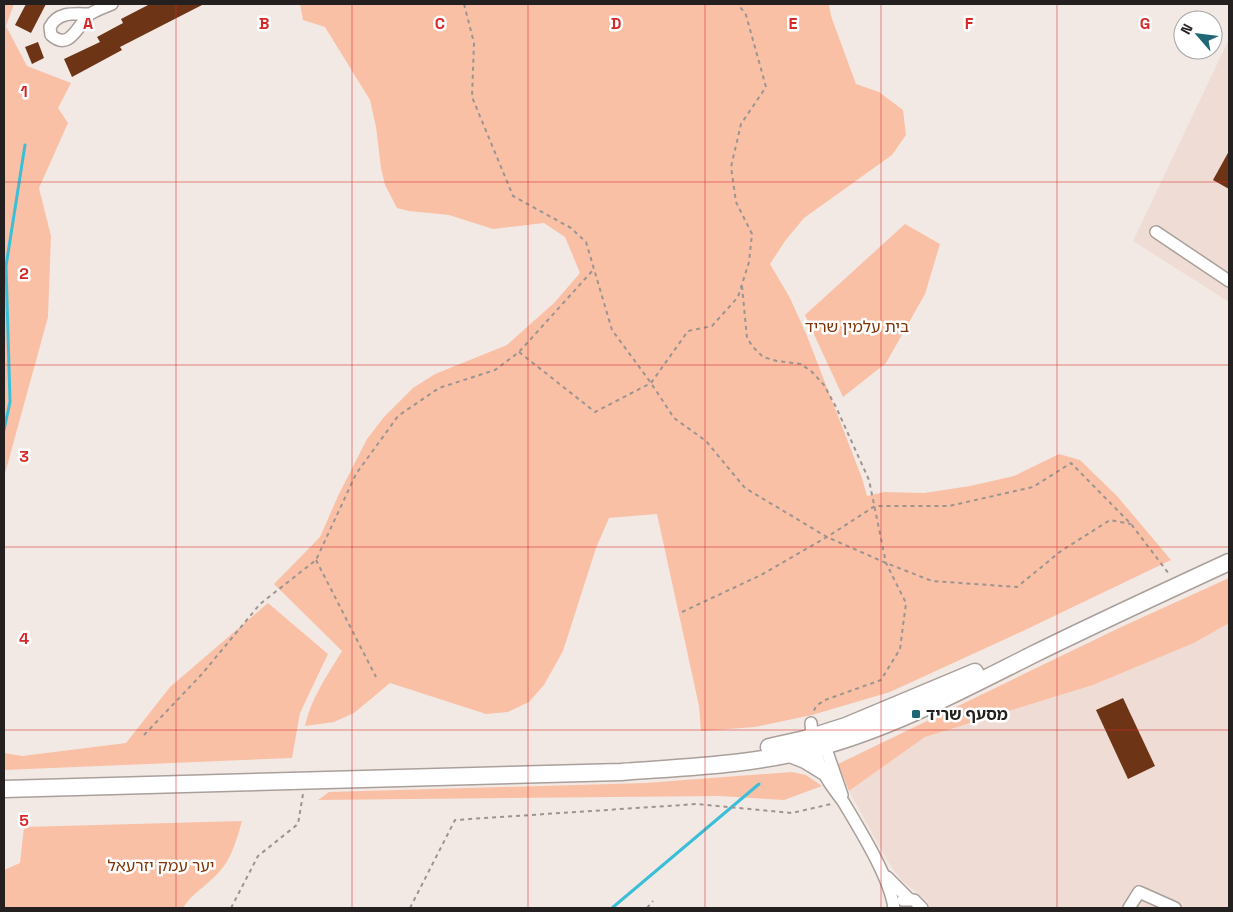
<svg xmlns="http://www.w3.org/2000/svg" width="1233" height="912" viewBox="0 0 1233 912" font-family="'Space Grotesk','Noto Sans Hebrew',sans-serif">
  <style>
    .built { fill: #efddd5 }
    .green { fill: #f9c0a6 }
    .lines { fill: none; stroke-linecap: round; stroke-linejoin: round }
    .stream { stroke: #3bbfd8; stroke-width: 3 }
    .building { fill: #6e3416 }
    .minor-casing { stroke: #a99f9b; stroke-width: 14 }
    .highway-casing { stroke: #a99f9b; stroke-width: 19 }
    .path { stroke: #9c9491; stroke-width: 2; stroke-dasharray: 4 4; stroke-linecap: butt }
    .minor { stroke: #fff; stroke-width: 11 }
    .highway { stroke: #fff; stroke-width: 16 }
    .grid { fill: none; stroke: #d62828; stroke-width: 1; stroke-opacity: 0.55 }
    .poi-dot { fill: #1f6775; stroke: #fff; stroke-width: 2 }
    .labels { text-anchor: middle; stroke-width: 5; stroke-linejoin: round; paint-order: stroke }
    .park-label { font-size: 16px; fill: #7f3405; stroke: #fff }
    .poi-label { font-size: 16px; font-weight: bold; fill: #24201f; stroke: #fff; text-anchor: start }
    .grid-label { font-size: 16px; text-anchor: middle; font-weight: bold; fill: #d62828; stroke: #fff; stroke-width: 5; stroke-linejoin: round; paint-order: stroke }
  </style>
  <rect width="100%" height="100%" fill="#f3e9e4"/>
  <!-- built -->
  <g class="built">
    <polygon points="1229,39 1229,302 1133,241"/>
    <polygon points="1229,622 1229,908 930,908 928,902 901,880 888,862 849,791 925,737 1093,685 1194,643"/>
  </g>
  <!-- green -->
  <g class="green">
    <polygon points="4,4 14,4 6,26 27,66 71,83 58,108 68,123 39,188 51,236 48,317 4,477"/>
    <path d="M300,4h529l2,12 25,68 23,8 24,18 3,25 -14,20 -88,63 -19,23 -15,23 20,34 17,38 55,142 5,18 17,-4 40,1 46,-7 44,-10 45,-22 21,6 37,36 54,64 -146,70 -135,62 -78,23 -57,12 -54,4 -2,-25 -42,-192 -48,4 -13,30 -33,103 -19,34 -15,17 -21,10 -22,2 -96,-31 -36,30 -20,9 -29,4c6,-28 22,-50 37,-75l-68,-67 46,-47 18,-41 29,-57 17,-22 29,-29 22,-14 72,-29 47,-42 26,-30 -15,-36 -21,-14 -51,6 -44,-14 -40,-4 -12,-3 -12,-23 -4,-17 -5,-41 -6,-27 -45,-73 -22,-7z"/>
    <polygon points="905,224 940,244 925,294 886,363 843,397 805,315"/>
    <polygon points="1229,578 1229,623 1194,643 1093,685 925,737 849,791 838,764 1119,628"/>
    <polygon points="268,603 328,654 300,713 292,758 4,770 4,753 22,756 126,743 170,687"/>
    <polygon points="792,772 806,775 822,786 784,800 720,796 318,800 329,792 645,783"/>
    <path d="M242,821c-5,17 -10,37 -22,50 -12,14 -28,22 -37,37h-179v-38l16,-7 4,-36z"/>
  </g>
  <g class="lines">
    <!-- stream -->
    <g class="stream">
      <polyline points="4,430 10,402 6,266 25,145"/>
      <polyline points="612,908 759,784"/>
    </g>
  </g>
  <!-- building -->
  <g class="building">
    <polygon points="26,4 46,4 31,33 15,25"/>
    <polygon points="150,4 204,4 120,47 122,50 72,77 64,59 100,42 97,37 123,23 121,19"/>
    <polygon points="38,42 44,58 32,64 25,47"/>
    <polygon points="1229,151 1229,189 1213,180"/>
    <polygon points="1123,698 1155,766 1128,779 1096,710"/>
  </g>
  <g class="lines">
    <!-- minor casing -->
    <g class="minor-casing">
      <g id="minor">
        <path d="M90,14c-15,0 -32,-3 -40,13l1,8c19,17 27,-11 39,-21 6,-4 15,-7 22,-10"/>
        <polyline points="1156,232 1229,281"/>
        <path d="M811,723c1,22 7,43 20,62 4,6 9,12 13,18 16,27 46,75 50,105"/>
        <polyline points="819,741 825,746 842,795"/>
        <polyline points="887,877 909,899"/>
        <polyline points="903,900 914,900 922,908"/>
        <polyline points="1129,908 1139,892 1175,908"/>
      </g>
    </g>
    <!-- highway casing -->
    <g class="highway-casing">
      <g id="highway">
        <polyline points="769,747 805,739 846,726 975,672"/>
        <polyline points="790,754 805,760 823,771"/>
        <path d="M4,789l617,-17c65,-5 132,-7 195,-24 76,-20 148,-59 218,-94 65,-32 130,-62 195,-92"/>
      </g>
    </g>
    <!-- path -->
    <g class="path">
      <polyline points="464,4 474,43 472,97 513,196 571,228 586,242 612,330 651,383 674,418 706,441 745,488 827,537 886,563 932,581 1017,587 1061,551 1110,520 1131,524"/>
      <polyline points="742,286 747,338 753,347 763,357 777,361 801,364 812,372 824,385 836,407 869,480 886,563 906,603 900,649 881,680 825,700 816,706 813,713"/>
      <polyline points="519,352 595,412 651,383 688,331 712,326 738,297 749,262 752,234 736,202 731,167 741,124 766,87 746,15 738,4"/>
      <polyline points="316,560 376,677"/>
      <polyline points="682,612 761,575 827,537 875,506 949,506 1033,487 1071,463 1131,524 1169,574"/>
      <polyline points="144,735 202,674 260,604 316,560 356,474 398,416 439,388 495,370 519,352 594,269"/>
      <polyline points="231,908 258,856 298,824 303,794"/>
      <polyline points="410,908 455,820 697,804 792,813 831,804"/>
      <polyline points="647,908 653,901"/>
    </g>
    <!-- minor -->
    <use href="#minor" class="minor"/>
    <!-- highway -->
    <use href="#highway" class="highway"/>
  </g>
  <!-- grid -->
  <path class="grid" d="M176,4v904M352,4v904M528,4v904M705,4v904M881,4v904M1057,4v904M4,182h1225M4,365h1225M4,547h1225M4,730h1225"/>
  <!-- markers -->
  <rect class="poi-dot" x="911" y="709" width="10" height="10" rx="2.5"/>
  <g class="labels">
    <!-- park labels -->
    <g class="park-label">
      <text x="857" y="332">בית עלמין שריד</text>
      <text x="161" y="871">יער עמק יזרעאל</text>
    </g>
    <!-- poi labels -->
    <g class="poi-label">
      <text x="926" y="720">מסעף שריד</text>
    </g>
  </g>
  <g class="grid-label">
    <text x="88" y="29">A</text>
    <text x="264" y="29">B</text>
    <text x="440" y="29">C</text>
    <text x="616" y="29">D</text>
    <text x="793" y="29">E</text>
    <text x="969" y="29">F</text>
    <text x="1145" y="29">G</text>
    <text x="24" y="97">1</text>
    <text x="24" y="279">2</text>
    <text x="24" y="462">3</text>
    <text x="24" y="644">4</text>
    <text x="24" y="826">5</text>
  </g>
  <!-- border -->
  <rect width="1233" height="912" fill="none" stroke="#24201f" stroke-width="10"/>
  <!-- north arrow -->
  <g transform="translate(1198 35) rotate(298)"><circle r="24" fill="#ffffff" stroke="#a7a6a5"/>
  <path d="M0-4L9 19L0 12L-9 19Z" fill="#1f6775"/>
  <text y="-8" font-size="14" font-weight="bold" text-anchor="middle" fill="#24201f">N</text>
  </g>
</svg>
